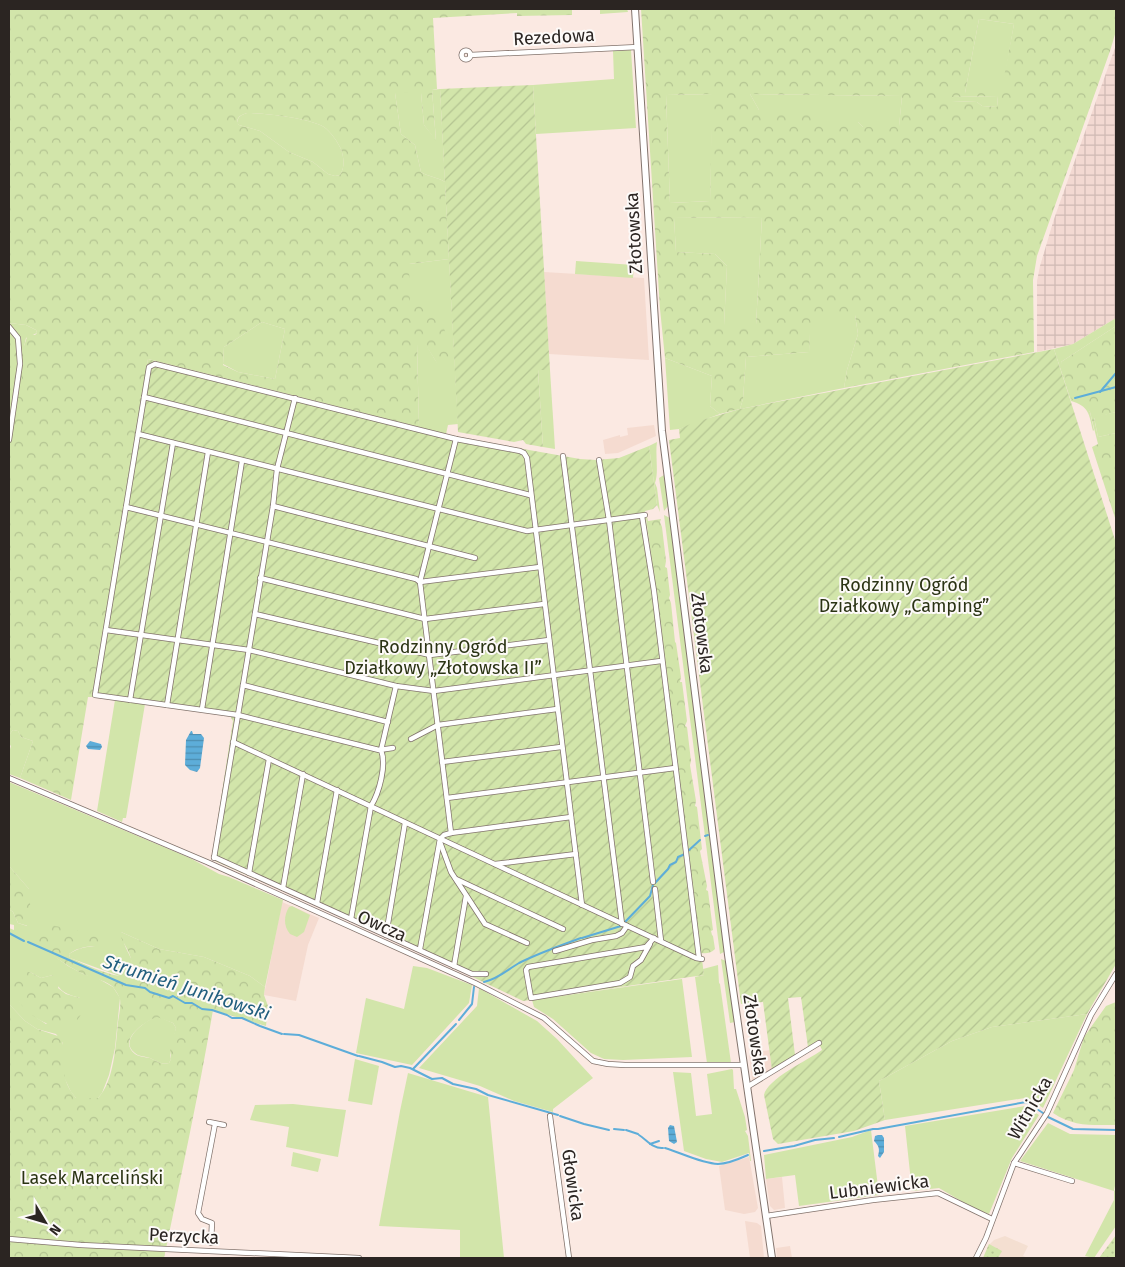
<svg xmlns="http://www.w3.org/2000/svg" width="1125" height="1267" viewBox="0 0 1125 1267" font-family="'Fira Sans',sans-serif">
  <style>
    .built { fill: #f5dbd0 }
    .industrial { fill: url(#industrial-grid) }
    .education { fill: #f4dfd1 }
    .grass { fill: #d2e5aa; fill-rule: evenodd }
    .forest { fill: url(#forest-crowns); fill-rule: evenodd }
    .park { fill: url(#park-dots) }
    .garden { fill: url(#garden-furrows) }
    .water { fill: url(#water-rules) }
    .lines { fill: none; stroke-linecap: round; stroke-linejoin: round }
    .stream { stroke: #5dadd9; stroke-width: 2 }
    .street-casing { stroke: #82736c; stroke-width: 6 }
    .secondary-casing { stroke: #82736c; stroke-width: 8 }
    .street { stroke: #fff; stroke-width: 4.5 }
    .secondary { stroke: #fff; stroke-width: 6 }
    .labels { text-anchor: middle; stroke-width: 4; stroke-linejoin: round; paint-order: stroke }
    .street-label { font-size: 18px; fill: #2b2522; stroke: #fdfaf8 }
    .park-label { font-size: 18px; fill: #2b3414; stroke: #fdfaf8 }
    .water-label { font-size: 19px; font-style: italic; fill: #225f7e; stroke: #fdfaf8 }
  </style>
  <defs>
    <pattern id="industrial-grid" width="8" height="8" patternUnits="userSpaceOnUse" patternTransform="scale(1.25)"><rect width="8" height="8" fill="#f3d9d2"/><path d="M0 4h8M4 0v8" fill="none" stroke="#d0bab4"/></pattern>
    <pattern id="forest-crowns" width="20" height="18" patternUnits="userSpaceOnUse" patternTransform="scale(1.25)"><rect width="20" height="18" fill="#d2e5aa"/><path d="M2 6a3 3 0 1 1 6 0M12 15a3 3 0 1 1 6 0" fill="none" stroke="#b4c492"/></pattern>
    <pattern id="park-dots" width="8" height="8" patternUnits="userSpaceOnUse" patternTransform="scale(1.25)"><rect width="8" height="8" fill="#d2e5aa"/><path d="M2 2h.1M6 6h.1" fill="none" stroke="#b4c492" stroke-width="1.8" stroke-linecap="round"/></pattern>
    <pattern id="garden-furrows" width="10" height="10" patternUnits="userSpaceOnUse" patternTransform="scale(1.25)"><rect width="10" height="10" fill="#d2e5aa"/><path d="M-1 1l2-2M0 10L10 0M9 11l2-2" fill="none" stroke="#b4c492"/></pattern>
    <pattern id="water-rules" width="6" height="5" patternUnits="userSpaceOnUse" patternTransform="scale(1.25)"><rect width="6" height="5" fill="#5dadd9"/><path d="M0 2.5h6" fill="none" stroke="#4d8db0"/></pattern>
  </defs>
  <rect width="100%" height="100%" fill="#fbe9e2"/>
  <!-- built -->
  <g class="built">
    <polygon points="544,272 644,278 649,360 549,354"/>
    <polygon points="654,425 656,436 618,453 605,454 603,440 620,435 620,437 628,435 627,428"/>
    <polygon points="282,902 319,918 308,945 296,1001 264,995"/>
    <polygon points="770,1050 772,1070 754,1081 752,1080 749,1053"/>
    <polygon points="749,1157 758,1208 755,1212 744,1214 725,1210 719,1166"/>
    <polygon points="782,1177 785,1208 774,1210 770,1206 766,1179"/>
    <polygon points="745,1221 757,1223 761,1226 764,1258 750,1258"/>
    <polygon points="790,1246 792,1258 777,1258 776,1248"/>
  </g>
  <!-- industrial -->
  <polygon class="industrial" points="1116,45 1116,318 1073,344 1037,352 1037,281 1040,266 1054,219"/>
  <!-- education -->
  <polygon class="education" points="1005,1236 1028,1246 1023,1256 1028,1258 983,1258 990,1244 994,1240"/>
  <!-- grass -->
  <g class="grass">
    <polygon points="979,19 1014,24 1002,93 965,93"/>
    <polygon points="631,50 636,128 536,134 533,85 614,79 613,51"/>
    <path d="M440,89l5,93c-8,-5 -16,-5 -24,-10l-6,-27 -14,-11 -6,-41h26l3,32 12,15 -4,-50z"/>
    <polygon points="713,94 710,201 670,203 666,95"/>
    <polygon points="750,94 902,96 899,127 863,127 858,122 816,122 816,110 759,110"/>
    <polygon points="998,96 997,107 982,106 977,102 952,101 952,97"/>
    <path d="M247,113c17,0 63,5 77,14 7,5 13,14 17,22 3,9 4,18 -1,26l-5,1 -7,-2 -15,-12 -24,-10 -29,-21 -21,-6 -2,-2c1,-7 4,-8 10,-10z"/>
    <polygon points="762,217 756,325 724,325 727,266 715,254 676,252 674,218"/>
    <polygon points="449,259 458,424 448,425 446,434 419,427 417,344 425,343 437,363 409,306 409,264"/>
    <polygon points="576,261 634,265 633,278 575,274"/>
    <polygon points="810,315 855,315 858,334 847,370 844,388 740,409 743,399 746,357 809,352"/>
    <path d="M1116,318v8l-55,36 29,50 4,18 -1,1c-4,-17 -4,-25 -22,-30l-17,-52 19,-5z"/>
    <polygon points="262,322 285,329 275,379 238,372 223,364 224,347"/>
    <path d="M9,323l17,2 10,5 1,3 -11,5 -2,9 -8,1c0,-9 -7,-15 -7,-25z"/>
    <polygon points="665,358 712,376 710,406 720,414 679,429 670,430"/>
    <polygon points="538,369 550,370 555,449 543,447"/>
    <polygon points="1116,412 1116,433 1098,437 1094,417"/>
    <path d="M657,442c-2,14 2,30 -2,41l2,5 3,24 -3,-7 -8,-59z"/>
    <polygon points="664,475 668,506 664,511 659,478"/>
    <polygon points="664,515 670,518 725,949 724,952 720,954"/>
    <polygon points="115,700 145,704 126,818 123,818 122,822 97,811"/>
    <polygon points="13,730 18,731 21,737 33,741 20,778 9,774 9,752 11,746 9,744 9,735"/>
    <path d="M9,782l181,76 29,16 10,3 54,23 -18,87 -15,-11 -46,-19 -45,-8 -38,-17c2,5 3,12 5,16 6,13 8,12 4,27l-5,3 -55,-20 -1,-4c9,-6 19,-8 30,-8l-64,-1 15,8 18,13 15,8 14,4 16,9 7,11 -5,50 -6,27 -7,18 -4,5h-22l-5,-6 -8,-17v-32l-7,-9 -19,-5 -12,-8 -16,-17v-76l5,2v-5l-5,-1v-15l4,3 5,11 9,3 2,-37 -20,-23zM30,972l11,6 12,-3c6,16 10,18 27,23l-34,26 -9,-6 -18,-17z"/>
    <path d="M292,906l18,9 -6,17 -7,5 -7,-3c-7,-8 -6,-19 -1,-27z"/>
    <polygon points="721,959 726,961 735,1022 730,1023"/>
    <polygon points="718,965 719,983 720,984 731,1063 707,1063 695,977 704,975 703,969"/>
    <polygon points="413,966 427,968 472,985 469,1003 412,1065 356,1053 366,998 404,1009"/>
    <polygon points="682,979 692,1057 623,1060 604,1059 591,1053 553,1019 534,1007 532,1000"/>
    <polygon points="479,988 537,1021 557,1039 593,1078 553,1109 553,1112 514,1101 480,1086 419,1068 477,1006"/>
    <polygon points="1087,1014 1043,1108 1032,1100 1025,1098 885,1120 879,1081 952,1041 992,1027"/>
    <path d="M157,1016l16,7 3,5 -6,27 1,4 -2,4c-8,2 -12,-2 -19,-5 -5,-2 -11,-1 -15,-5 -17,-13 10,-32 22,-37z"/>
    <polygon points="355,1059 379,1066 372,1105 348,1101"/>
    <polygon points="732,1069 733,1070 734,1089 736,1089 745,1117 747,1130 745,1131 748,1136 751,1161 750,1161 749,1153 722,1162 706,1159 684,1151 673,1072 691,1073 696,1116 712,1114 707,1074"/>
    <polygon points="408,1073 488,1097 504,1258 460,1258 460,1230 379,1226 400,1111"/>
    <polygon points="293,1104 346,1110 338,1157 286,1147 289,1127 250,1120 255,1105"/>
    <polygon points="1025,1106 1039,1115 1012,1158 989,1214 973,1208 939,1188 912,1191 905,1126"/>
    <polygon points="1048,1123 1070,1134 1116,1135 1116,1182 1114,1190 1116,1192 1116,1226 1094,1258 1085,1256 1114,1200 1114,1191 1020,1161"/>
    <polygon points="871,1130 879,1195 799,1206 795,1175 766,1179 764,1155 852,1137"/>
    <polygon points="293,1152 321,1159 318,1172 291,1166"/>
  </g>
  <!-- forest -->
  <g class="forest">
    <path d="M9,9h563v6l-55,1v-3l-84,5 4,71 -5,1 4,51 -12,-16 -3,-32h-26l6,41 14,11 6,27c8,5 16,5 24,10l4,77 -40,5 1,42 17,-1c21,21 21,33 23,62l-13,-4 -12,-19h-8l2,83 -271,-68 -56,338h-4l-17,103 -51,-22 13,-37 -12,-4 -3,-6 -5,-1 -4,5v-406l6,8 2,11 7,-2 4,-12 7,1 2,-2 -1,-3 -10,-5 -17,-2zM247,113c16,0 63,5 77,14 7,5 13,14 17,22 3,9 4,18 -1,26l-5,1 -7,-2 -15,-12 -24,-10 -29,-21 -21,-6 -2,-3c1,-6 4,-7 10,-9zM262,322l23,7 -10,50 -37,-7 -15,-7 1,-18z"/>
    <polygon points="600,9 627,9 628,12 600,14"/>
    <path d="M641,9h475v22l-6,20 -73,205 -4,24 1,72 -190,36 3,-18 11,-36 -3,-19h-44l-2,37 -63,5 -3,42 -3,10 -20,5 -10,-8 2,-30 -47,-18 -5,-49zM979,19l35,5 -13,69h-36zM712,94l-2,107 -40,2 -4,-108zM750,94l152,2 -3,30 -36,1 -5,-5h-42v-12h-57zM998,96l-1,11 -15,-1 -5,-4 -25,-1v-4zM762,217l-6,108h-32l3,-59 -12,-12 -39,-2 -2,-34z"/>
    <polygon points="1116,326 1116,412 1094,418 1098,437 1116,433 1116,521 1092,447 1098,444 1090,412 1083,403 1072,400 1061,362"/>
    <path d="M646,517h1l1,4 13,-2 -1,3 2,5 4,34 -1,6 2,1 3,27 -1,3 2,5 4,39 1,1 5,34 -1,5h2l5,39 -2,5 2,1 4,34 -1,4 6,36 -1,5 2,1 5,42 -2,2 7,35 -1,4 2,1 5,39 -2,1 1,4 1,1 2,13c-4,4 -8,5 -14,4z"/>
    <polygon points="9,866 29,889 31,917 28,926 18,923 13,912 9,909"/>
    <path d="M42,923l56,12 4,2v5l-3,4c-11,0 -21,1 -30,8l1,4c13,5 48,23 60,17 5,-18 -3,-24 -10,-40l1,-3 38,17 45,8 46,19 15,11 -1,8 4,11 -2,20 -53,-16c-14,83 -32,166 -49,248h-155v-254l16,17 12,8 24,8c8,23 -5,38 15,61h22c16,-16 18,-54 20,-76 1,-7 3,-16 2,-23 -1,-3 -5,-10 -8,-13 -9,-7 -21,-8 -31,-13 -16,-8 -30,-20 -46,-28zM157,1017l16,6 3,5 -6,19 1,12 -2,4c-8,2 -12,-2 -19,-5 -5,-1 -11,-1 -15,-4 -18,-14 10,-33 22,-37z"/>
    <path d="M20,972h10l11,6 12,-3 5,2 2,5 -2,6 8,6 14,4c4,8 4,14 -2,21 -18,21 -60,-7 -64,-29 -1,-7 2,-12 6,-18z"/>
    <path d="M1116,1002v123c-24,0 -42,2 -63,-12l21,-43 10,-33 22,-31z"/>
  </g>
  <!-- park -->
  <g class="park">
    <polygon points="1116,1235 1116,1258 1099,1258"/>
    <polygon points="989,1244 1002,1251 998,1258 983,1258"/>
  </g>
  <!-- garden -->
  <g class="garden">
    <polygon points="533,85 550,370 538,370 543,447 526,444 523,440 514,442 458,432 440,89"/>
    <path d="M1054,349l62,194v421l-29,50 -95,13 -40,14 -73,40 6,39 -31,11 -76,13 -5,-5 -9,-44c3,-16 44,-35 58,-45l-4,-9 -10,6 -7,-50 -13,1 7,57 -23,15 -9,-68 -22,2 -72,-564 11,-2 -1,-9 16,-7 45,-13z"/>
    <polygon points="148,359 454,436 512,447 580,459 596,460 619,458 649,446 657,505 653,509 645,511 704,975 523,1001 416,950 215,861 216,859 212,857 233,721 230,716 92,697"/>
  </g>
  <!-- water -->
  <g class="water">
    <polygon points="191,731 192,731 193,734 201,734 204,738 200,768 197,772 190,770 185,765 186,740"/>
    <polygon points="90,741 101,744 102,747 100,750 88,749 86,746"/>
    <polygon points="670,1125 674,1126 677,1142 674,1144 669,1141 668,1128"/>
    <path d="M878,1135h4l2,3v14l-4,6 -2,-2c2,-7 1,-10 -4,-15l1,-5z"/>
  </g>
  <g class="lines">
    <!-- stream -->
    <g class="stream">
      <polyline points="1100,392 1116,373"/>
      <polyline points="1075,398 1116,387"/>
      <polyline points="705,836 708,835"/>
      <polyline points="688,851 700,840"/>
      <polyline points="655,883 668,869 670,865 676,862 678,857 685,854"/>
      <polyline points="625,922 650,896 653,885"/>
      <polyline points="9,933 24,941"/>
      <polyline points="582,938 621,926"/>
      <polyline points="28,942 126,985 145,988 150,992 169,998 173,996 185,1003 192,1003 202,1009 212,1010 227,1015 232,1018 242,1018 260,1026 282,1034"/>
      <path d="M484,982c14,-3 23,-12 35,-19 20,-10 40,-17 62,-25"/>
      <polyline points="459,1020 472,1004 474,987"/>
      <polyline points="284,1034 299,1035 358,1056"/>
      <polyline points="359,1056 382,1062 395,1067 401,1066 410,1068 432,1079 442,1078 453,1084 476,1089 488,1095 558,1115"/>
      <polyline points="413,1069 456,1024"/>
      <polyline points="560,1116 584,1124 609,1130"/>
      <polyline points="1048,1117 1073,1129 1116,1130"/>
      <polyline points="614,1129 624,1130"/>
      <polyline points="626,1130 638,1134"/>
      <path d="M639,1135c8,5 14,14 24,13"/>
      <polyline points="839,1137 873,1129 878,1129 1026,1102 1043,1113"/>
      <polyline points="650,1144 659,1141"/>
      <path d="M665,1148c17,5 35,15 53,16 9,0 21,-5 30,-9"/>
      <polyline points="764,1151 794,1146 815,1140 834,1138"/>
    </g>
    <!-- street casing -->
    <g class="street-casing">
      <g id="street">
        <circle cx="466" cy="55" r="4.5"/>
        <polyline points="470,55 638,47"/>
        <polyline points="9,327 18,338 20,364 9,440"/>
        <polyline points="144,397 530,495"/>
        <polyline points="138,434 527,531 645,515"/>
        <polyline points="563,456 622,924"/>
        <polyline points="599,460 609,520 653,882"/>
        <polyline points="273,506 475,558"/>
        <polyline points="126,507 416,579 420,582 540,567"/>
        <polyline points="642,516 654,591 699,958"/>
        <polyline points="260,578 425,619 544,604"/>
        <polyline points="255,614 430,655 549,640"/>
        <polyline points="106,630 249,650 396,686 434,691 661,661"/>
        <polyline points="243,685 388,722"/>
        <polyline points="130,700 173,443"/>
        <polyline points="167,705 208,452"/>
        <polyline points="202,709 242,461"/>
        <polyline points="411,739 438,725 557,709"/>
        <polyline points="233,742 696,958 702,959"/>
        <polyline points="393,748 379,750 238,715 95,695 149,367 155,364 456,439 520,451 524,453 527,458 582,905"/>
        <polyline points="442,762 561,747"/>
        <polyline points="9,778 207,862 475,983 544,1018 593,1061 608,1064 625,1065 744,1065"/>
        <polyline points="447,798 675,768"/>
        <polyline points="451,833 420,582 456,439"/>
        <polyline points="440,842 451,872 485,924 527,943"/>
        <polyline points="214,857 472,974 486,974"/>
        <polyline points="214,858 273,506 277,469 295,398"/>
        <polyline points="495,864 576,854"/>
        <polyline points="249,873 269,759"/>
        <polyline points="456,879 563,929"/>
        <polyline points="283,888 303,774"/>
        <polyline points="655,889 661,941"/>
        <polyline points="317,903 337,790"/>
        <path d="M351,919l20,-113c8,-13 16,-41 10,-56l15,-64"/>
        <polyline points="386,935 405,823"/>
        <polyline points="650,944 641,960 633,966 630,977 620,983 531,998 526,970 528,967 646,947 654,938"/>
        <polyline points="420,949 440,839 444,835 451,833 571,817"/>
        <polyline points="555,951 592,940 616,936 622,933 627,926"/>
        <polyline points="454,966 466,896"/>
        <polyline points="747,1087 819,1043"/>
        <polyline points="550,1116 569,1258"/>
        <polyline points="209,1122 224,1125"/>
        <polyline points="1014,1163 1072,1181"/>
        <polyline points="766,1216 873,1200 938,1193 992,1219"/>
        <polyline points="9,1239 81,1245 359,1258"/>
        <polyline points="211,1243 212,1223 202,1219 198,1213 215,1124"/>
        <polyline points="976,1258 986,1238 1014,1163 1047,1113 1091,1015 1116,974"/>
      </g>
    </g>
    <!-- secondary casing -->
    <g class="secondary-casing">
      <polyline id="secondary" points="635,9 662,431 728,955 772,1258"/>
    </g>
    <!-- street -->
    <use href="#street" class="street"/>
    <!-- secondary -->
    <use href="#secondary" class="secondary"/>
  </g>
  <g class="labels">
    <!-- street labels -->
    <g class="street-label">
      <text transform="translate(554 37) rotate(-3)" y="6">Rezedowa</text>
      <text transform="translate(634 233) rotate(-93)" y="6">Złotowska</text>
      <text transform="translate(702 633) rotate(83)" y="6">Złotowska</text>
      <text transform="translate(382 926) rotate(24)" y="6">Owcza</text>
      <text transform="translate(755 1035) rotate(82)" y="6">Złotowska</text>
      <text transform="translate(1030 1108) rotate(-60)" y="6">Witnicka</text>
      <text transform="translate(573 1185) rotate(82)" y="6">Głowicka</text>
      <text transform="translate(879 1187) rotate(-7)" y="6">Lubniewicka</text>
      <text transform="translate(184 1236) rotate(3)" y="6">Perzycka</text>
    </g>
    <!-- park labels -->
    <g class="park-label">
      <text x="904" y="591">Rodzinny Ogród<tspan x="904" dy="21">Działkowy „Camping”</tspan></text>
      <text x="443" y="653">Rodzinny Ogród<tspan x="443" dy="21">Działkowy „Złotowska II”</tspan></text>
      <text x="92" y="1184">Lasek Marceliński</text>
    </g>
    <!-- water labels -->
    <g class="water-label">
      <text transform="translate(187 987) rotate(18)" y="7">Strumień Junikowski</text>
    </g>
  </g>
  <!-- border -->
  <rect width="1125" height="1267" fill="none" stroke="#2b2522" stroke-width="20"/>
  <!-- north arrow -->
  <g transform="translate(45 1222) rotate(128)" stroke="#fdfaf8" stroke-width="4" paint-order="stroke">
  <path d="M0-4L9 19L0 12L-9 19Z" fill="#2b2522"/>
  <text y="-8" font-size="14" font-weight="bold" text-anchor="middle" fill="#2b2522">N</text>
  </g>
</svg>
